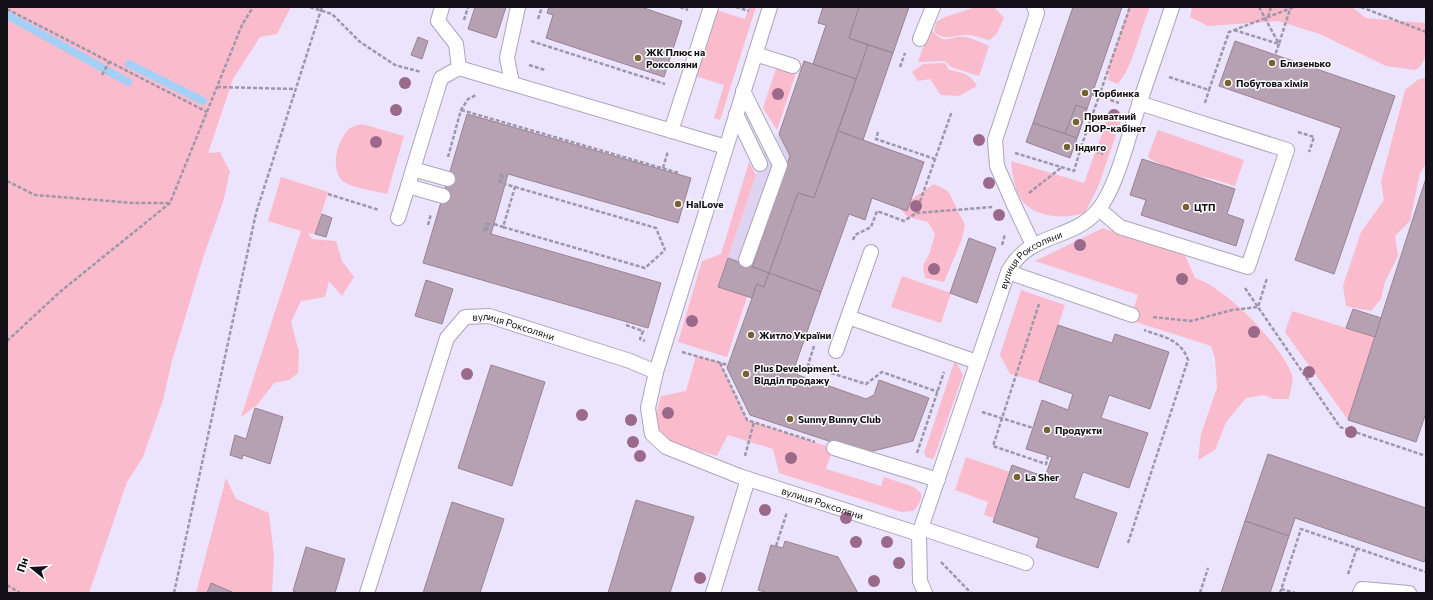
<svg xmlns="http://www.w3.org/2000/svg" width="1433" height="600" viewBox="0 0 1433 600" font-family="Commissioner,sans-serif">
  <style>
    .built { fill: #ded3f1 }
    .green { fill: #fabccd }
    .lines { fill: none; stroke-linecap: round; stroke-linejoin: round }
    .stream { stroke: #a4d0f5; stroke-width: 8 }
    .building { fill: #b6a1b3; stroke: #988394 }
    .service-casing { stroke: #ada4bc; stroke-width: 16 }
    .path { stroke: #9e97aa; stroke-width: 2.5; stroke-dasharray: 4 2; stroke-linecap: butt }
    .service { stroke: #fff; stroke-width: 14 }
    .tree { fill: #9b698a }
    .poi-dot { fill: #766231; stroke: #fff; stroke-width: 1.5 }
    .labels { text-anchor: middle; stroke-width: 3; stroke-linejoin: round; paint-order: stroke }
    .poi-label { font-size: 10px; font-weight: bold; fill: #120f17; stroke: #fff; text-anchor: start }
    .street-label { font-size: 10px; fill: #120f17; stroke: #fff }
  </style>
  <rect width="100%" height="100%" fill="#ece3fc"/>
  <!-- built -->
  <polygon class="built" points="779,134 790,156 752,267 728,258 764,151"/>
  <!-- green -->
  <g class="green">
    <polygon points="7,7 291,7 277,34 260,37 233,79 208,153 220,152 230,172 223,202 203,258 172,361 163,400 143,457 127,482 89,593 7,593"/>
    <polygon points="749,7 756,7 720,120 714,118 724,85 695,76 716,10 745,19"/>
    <path d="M976,7l19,1 9,10 -7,15 -7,7c-8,-1 -18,-6 -25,-5 -13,0 -21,7 -31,-4l2,-9 9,-5z"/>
    <path d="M1129,7h21c-11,25 -15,55 -32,77l-10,-4 1,-14z"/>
    <polygon points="1192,7 1352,7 1366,18 1425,23 1426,56 1420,67 1415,70 1386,66 1320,34 1278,21 1208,26 1190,17"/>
    <path d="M930,28c17,21 18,6 36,9 8,2 16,6 23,9l-10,30 -28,-9 -6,-6 -27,1z"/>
    <polygon points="780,57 800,61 777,130 763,108"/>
    <path d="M945,63l4,7c12,2 22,4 28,16l-18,10 -18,-1 -11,-16 -12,2 -6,-9 11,-8z"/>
    <polygon points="1426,78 1426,164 1420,173 1410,221 1395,236 1398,256 1385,282 1381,299 1371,311 1349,307 1346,305 1343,286 1361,232 1384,200 1381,182 1405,90 1419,79"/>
    <path d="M1111,109l12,5 -25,73 -13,26c-25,7 -59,5 -69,-24 -3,-9 -4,-19 -5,-28l73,22z"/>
    <path d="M362,124l42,12 -17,58c-11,-3 -34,-6 -43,-12 -15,-12 -7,-42 6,-54 3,-2 8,-3 12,-4z"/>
    <polygon points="1158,130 1244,160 1235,186 1213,179 1179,173 1150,159 1148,156"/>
    <polygon points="749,162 756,175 718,287 747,297 727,357 678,342 702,261 721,254"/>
    <polygon points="281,177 328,192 315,234 308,233 312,239 336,241 342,261 354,277 342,296 329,281 325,297 301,301 291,322 299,352 298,373 289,380 274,383 258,404 241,417 301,231 268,221"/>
    <polygon points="934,184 948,191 965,225 962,239 944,282 925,278 923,266 930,252 935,234 928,222 908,217 899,208"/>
    <path d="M1103,228l82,27 10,23c30,9 86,66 97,97 2,6 -2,17 -3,24h-15l-10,-4 -18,3 -20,24 -11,28 -17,10 3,-26 16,-46 -2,-30 -4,-12 -81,-26 8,-25 -103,-34z"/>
    <polygon points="902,276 951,293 941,323 891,307"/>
    <polygon points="1021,290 1065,305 1039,382 1010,374 1000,355"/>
    <polygon points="1292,311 1375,337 1348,420 1285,332"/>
    <path d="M696,356l24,6 27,58 86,28 -7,21 55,17 3,-9 30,10 7,6c1,8 -3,12 -8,18l-12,1 -122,-39 -6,-24 -45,-14 -11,21c-14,-4 -53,-12 -59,-26 -4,-10 0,-24 3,-34l25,-5z"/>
    <polygon points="955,360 963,375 935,455 933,459 926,457 924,453"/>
    <polygon points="966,457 1010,472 994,518 984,515 988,502 955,490"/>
    <polygon points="226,478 236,499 269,513 274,556 272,593 196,593"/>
  </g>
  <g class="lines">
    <!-- stream -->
    <g class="stream">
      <polyline points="7,15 128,82"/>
      <polyline points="129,64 203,101"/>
    </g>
  </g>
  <!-- building -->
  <g class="building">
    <polygon points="475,7 506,7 496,38 468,29"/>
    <polygon points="549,7 641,7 682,21 664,77 546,38 553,15 547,13"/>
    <polygon points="823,7 859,7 849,38 868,45 856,79 813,64 826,25 818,23"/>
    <polygon points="859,7 909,7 893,53 849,38"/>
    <polygon points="1073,7 1122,7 1077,138 1033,123"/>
    <polygon points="418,37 428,41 422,59 411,55"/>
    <polygon points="1235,41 1395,96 1334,274 1295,260 1341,128 1219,86"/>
    <polygon points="868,45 893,53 863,140 838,131"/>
    <polygon points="804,61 856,79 814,198 798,193 769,273 752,267 790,156 779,134"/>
    <polygon points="1076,105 1087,109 1077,138 1065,134"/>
    <polygon points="467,114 691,178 678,223 508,174 491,234 661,283 648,328 423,263"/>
    <polygon points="1033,123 1077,138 1070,158 1026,142"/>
    <polygon points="838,131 924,162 907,211 872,198 865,220 849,214 821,292 769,273 798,193 814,198"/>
    <polygon points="1142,159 1235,189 1227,214 1244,220 1236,246 1141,215 1146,200 1130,195"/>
    <polygon points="1426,178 1426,413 1416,442 1348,420"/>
    <polygon points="322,214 332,218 326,237 315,234"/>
    <polygon points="969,238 996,248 977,303 950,293"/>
    <polygon points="728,258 769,273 764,287 757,284 752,298 718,287"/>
    <polygon points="769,273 821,292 795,366 798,375 866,399 874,395 879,380 929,398 913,441 865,453 750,415 727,368 757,284 764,287"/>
    <polygon points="426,280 453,289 442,324 415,316"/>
    <polygon points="1353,309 1381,318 1375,337 1346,328"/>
    <polygon points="1058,325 1112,343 1115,334 1169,352 1150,409 1109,395 1101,418 1148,433 1129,488 1083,472 1074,498 1117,513 1098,568 1036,547 1039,538 993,522 1012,465 1045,477 1052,457 1026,449 1042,400 1068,410 1073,394 1039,382"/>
    <polygon points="491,365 545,382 512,486 458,468"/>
    <polygon points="255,408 283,417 270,464 243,455 242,459 230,455 235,435 246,439"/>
    <polygon points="1268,454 1426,508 1426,556 1424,562 1295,518 1289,536 1245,521"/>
    <polygon points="636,500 694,517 670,593 608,593"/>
    <polygon points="452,502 504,519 480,593 423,593"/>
    <polygon points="1245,521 1289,536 1270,593 1221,593"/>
    <polygon points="785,541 838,557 858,593 768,593 758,590 771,545 783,548"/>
    <polygon points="306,547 345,559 335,593 299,593 293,591"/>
    <polygon points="211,583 232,592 232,593 207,593"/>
  </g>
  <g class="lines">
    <!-- service casing -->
    <g class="service-casing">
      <g id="service">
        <polyline points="442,7 438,21 456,44 459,68"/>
        <path id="s1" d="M770,7l-114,365 -8,36 4,26 14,13 73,29 180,58"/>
        <polyline points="920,39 933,7"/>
        <polyline points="755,54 793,66"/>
        <polyline points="512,83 507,58 518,7"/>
        <polyline points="743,91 780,165 746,260"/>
        <polyline points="736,114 760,164"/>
        <polyline points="671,131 711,7"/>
        <polyline points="413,169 441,78 459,68 726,147"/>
        <polyline points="443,196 408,186 413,169 448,179"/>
        <polyline points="1099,209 1120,227 1248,267 1287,150 1139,103"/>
        <polyline points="398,218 408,186"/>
        <polyline points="1033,245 1014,205 997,166 995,140 1037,13 1034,7"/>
        <polyline points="1008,272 1132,315"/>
        <polyline points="848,317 977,362"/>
        <polyline points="836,351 871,252"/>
        <polyline points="834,448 938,480"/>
        <polyline points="921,528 1026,563"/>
        <path id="s2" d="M367,593l80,-255 18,-21 24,-1 141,45 26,11"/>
        <polyline points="713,593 748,479"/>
        <path id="s3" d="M925,593l-5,-12 -1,-47 89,-262c20,-40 65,-31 90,-62 18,-21 30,-72 39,-99 11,-35 24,-69 35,-104"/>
        <polyline points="1360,593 1362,589 1409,593"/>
      </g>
    </g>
    <!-- path -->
    <g class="path">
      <polyline points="310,7 332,14 360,42 395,65 421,72"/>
      <polyline points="680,7 688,10"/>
      <polyline points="736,7 749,11"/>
      <polyline points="1259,7 1279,44 1275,55"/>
      <polyline points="1361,7 1426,32"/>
      <polyline points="7,9 207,112"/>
      <polyline points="1268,17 1271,7"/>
      <polyline points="538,19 542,7"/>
      <polyline points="464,20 468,7"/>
      <polyline points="1234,30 1279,44 1290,9"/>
      <polyline points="531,41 665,84"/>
      <polyline points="529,65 545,70"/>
      <polyline points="900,67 905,53"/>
      <polyline points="102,75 109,62"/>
      <polyline points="1169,77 1209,90 1229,32 1294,7"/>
      <polyline points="217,87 295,89"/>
      <polyline points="1092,94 1099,96 1130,7"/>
      <polyline points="1205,103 1209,90"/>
      <polyline points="461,110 679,173"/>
      <polyline points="878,132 876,139 935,159"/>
      <polyline points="1298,132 1314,137 1309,152"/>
      <polyline points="1081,147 1099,96 1119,103"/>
      <polyline points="1015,153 1074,171 1081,147 1103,154"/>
      <polyline points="448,157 461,110 468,99 476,95"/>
      <polyline points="663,168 668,151"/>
      <polyline points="7,181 35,195 133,203 170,203"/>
      <polyline points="499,183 501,174 503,174 501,183"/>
      <polyline points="515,187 656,228 665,250"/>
      <polyline points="1029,193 1062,167"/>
      <polyline points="328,194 379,210"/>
      <polyline points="916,213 952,111"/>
      <polyline points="487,222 484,231 486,231 489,223"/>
      <polyline points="494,224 503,227 515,187 505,184"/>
      <polyline points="428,225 431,214"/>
      <polyline points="503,227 645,268 665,250"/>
      <polyline points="853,240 855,235 871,227 877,211 904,221 916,213 993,207"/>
      <polyline points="1002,245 1005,234"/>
      <polyline points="1245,288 1340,427 1426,456"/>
      <polyline points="1039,304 993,446 1046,464 1048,456"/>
      <polyline points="1153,317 1191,321 1232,310 1258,307 1267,278"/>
      <polyline points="626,325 643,331 640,339 645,341"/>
      <polyline points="7,341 61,291 170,203 242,25 253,7"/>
      <polyline points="814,346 808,365 827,371"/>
      <polyline points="682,352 728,365"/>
      <polyline points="720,363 747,420 815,442"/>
      <polyline points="831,373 866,384 882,372 938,392"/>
      <polyline points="982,412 1033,428"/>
      <polyline points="917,453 944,372"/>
      <polyline points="745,456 754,422"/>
      <path d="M1128,543l60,-183c-7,-21 -25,-23 -44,-30"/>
      <polyline points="776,546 787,512"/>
      <polyline points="941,562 971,593"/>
      <polyline points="1348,574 1357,548"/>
      <polyline points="7,585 20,593"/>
      <polyline points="1281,589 1295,593"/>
      <polyline points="174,593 256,213 322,7"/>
      <polyline points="1200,593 1208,568"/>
      <polyline points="1280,593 1301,529 1426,572"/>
    </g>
    <!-- service -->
    <use href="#service" class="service"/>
  </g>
  <!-- trees -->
  <g class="tree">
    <circle cx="405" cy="83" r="6"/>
    <circle cx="778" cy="94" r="6"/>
    <circle cx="396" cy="110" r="6"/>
    <circle cx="1114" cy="115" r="6"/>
    <circle cx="979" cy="140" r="6"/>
    <circle cx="376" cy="142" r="6"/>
    <circle cx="989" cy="183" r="6"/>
    <circle cx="916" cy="206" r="6"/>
    <circle cx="999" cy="215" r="6"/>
    <circle cx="1080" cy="245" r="6"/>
    <circle cx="934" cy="269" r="6"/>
    <circle cx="1182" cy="279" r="6"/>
    <circle cx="692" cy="321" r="6"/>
    <circle cx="1254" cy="332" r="6"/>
    <circle cx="1309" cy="372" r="6"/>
    <circle cx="467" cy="374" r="6"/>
    <circle cx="668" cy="413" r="6"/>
    <circle cx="582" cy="415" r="6"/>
    <circle cx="631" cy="420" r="6"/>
    <circle cx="1351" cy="432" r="6"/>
    <circle cx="633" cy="442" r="6"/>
    <circle cx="640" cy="456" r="6"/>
    <circle cx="791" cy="458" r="6"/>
    <circle cx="765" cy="510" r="6"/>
    <circle cx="846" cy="518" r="6"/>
    <circle cx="856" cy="542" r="6"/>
    <circle cx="887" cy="542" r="6"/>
    <circle cx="899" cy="563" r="6"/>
    <circle cx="700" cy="578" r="6"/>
    <circle cx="874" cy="581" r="6"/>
  </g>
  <!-- markers -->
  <g class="poi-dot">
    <circle cx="638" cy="58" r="4"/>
    <circle cx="1272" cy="63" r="4"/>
    <circle cx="1228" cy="83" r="4"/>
    <circle cx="1085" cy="93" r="4"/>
    <circle cx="1076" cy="122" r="4"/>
    <circle cx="1067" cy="147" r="4"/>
    <circle cx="678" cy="204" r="4"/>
    <circle cx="1186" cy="207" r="4"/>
    <circle cx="751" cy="335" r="4"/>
    <circle cx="746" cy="374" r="4"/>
    <circle cx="790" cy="419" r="4"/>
    <circle cx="1047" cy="430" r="4"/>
    <circle cx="1017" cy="477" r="4"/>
  </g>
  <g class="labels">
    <!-- poi labels -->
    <g class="poi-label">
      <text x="646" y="56">ЖК Плюс на<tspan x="646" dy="12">Роксоляни</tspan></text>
      <text x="1280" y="67">Близенько</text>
      <text x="1236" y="87">Побутова хімія</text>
      <text x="1093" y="97">Торбинка</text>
      <text x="1084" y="120">Приватний<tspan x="1084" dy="12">ЛОР-кабінет</tspan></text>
      <text x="1075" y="151">Індиго</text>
      <text x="686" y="208">HalLove</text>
      <text x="1194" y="211">ЦТП</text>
      <text x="759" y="339">Житло України</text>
      <text x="754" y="372">Plus Development.<tspan x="754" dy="12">Відділ продажу</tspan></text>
      <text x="798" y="423">Sunny Bunny Club</text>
      <text x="1055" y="434">Продукти</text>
      <text x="1025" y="481">La Sher</text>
    </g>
    <!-- street labels -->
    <g class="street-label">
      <text dy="4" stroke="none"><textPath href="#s3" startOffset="362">вулиця Роксоляни</textPath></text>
      <text dy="4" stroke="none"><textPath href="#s2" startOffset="345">вулиця Роксоляни</textPath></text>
      <text dy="4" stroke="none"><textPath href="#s1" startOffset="631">вулиця Роксоляни</textPath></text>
    </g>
  </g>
  <!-- border -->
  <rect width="1433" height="600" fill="none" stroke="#120f17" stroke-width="16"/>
  <!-- north arrow -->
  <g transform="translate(32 568) rotate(288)" stroke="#ffffff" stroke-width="3" paint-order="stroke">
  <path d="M0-3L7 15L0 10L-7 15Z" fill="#120f17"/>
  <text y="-6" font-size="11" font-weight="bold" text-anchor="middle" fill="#120f17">Пн</text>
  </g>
</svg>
